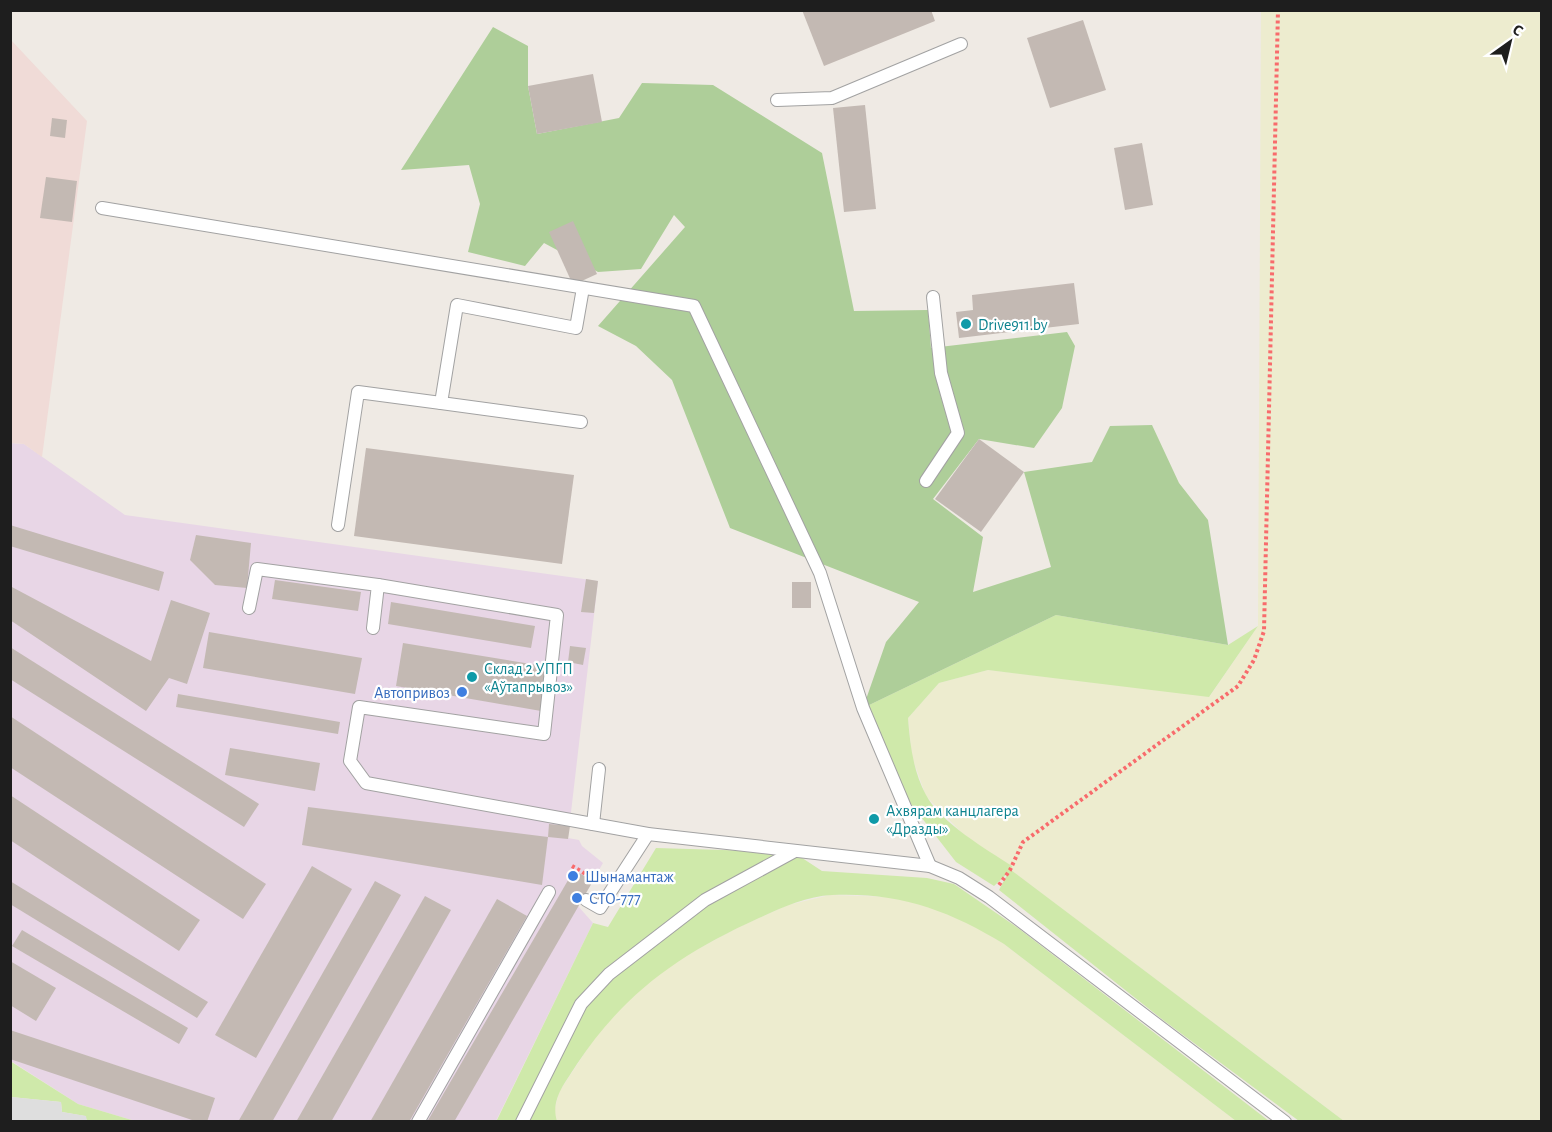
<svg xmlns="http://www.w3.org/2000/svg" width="1552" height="1132" viewBox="0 0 1552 1132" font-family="'Alegreya Sans',sans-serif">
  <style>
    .industrial { fill: #e8d6e6 }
    .military { fill: #f0dbd7 }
    .farmland { fill: #edeccf }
    .grass { fill: #cfe9aa }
    .forest { fill: #aece99 }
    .parking { fill: #dedede }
    .building { fill: #c3b9b3 }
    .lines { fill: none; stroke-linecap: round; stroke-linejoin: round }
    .service-casing { stroke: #a2a2a2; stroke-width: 14 }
    .path { stroke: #f86b6c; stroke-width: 4; stroke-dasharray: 3 3; stroke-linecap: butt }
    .service { stroke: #fff; stroke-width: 12 }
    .culture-dot { fill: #0f9aa8; stroke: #fff; stroke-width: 2 }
    .shop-dot { fill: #3f7fe0; stroke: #fff; stroke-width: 2 }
    .labels { text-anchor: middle; stroke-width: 4.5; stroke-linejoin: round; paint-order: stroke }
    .culture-label { font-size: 16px; fill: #0d838f; stroke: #fff; text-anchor: start }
    .shop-label { font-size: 16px; fill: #366cbe; stroke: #fff; text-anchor: start }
  </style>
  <rect width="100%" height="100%" fill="#efeae4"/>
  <!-- industrial -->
  <polygon class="industrial" points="10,443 24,444 125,515 598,581 568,838 579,840 582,846 603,863 578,906 593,923 496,1121 135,1121 78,1104 11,1061"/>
  <!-- military -->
  <polygon class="military" points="10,39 87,121 42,457 24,444 11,443"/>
  <!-- farmland -->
  <g class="farmland">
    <polygon points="1261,11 1541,11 1541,1121 1344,1121 963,834 926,796 912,757 908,718 939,683 988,670 1210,696 1258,626"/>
    <polygon points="830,895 891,897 937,908 968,922 1004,944 1236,1121 557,1122 554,1111 559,1092 600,1030 640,989 681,958 739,927 788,905"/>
  </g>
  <!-- grass -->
  <g class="grass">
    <path d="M1056,615l172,30 30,-19 -49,71 -221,-27 -49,13 -31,35c2,26 5,53 18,77 15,28 60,54 86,71l-1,4 333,251h-45l-136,-101 -164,-130 9,-17 -14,13 -38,-24 -62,-80 -31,-74z"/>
    <path d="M656,848l137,4 29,19 105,7 27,6 64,44 251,193h-33l-232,-177c-55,-34 -106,-52 -172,-49 -25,1 -51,13 -73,23 -79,36 -134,74 -182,146 -11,18 -27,35 -20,57l-61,1 97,-199 15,4z"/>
    <polygon points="10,1061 78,1104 135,1121 87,1121 85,1116 62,1112 61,1102 11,1097"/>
  </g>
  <!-- forest -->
  <polygon class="forest" points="493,27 528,46 528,86 537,134 619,118 642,83 713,85 822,153 854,311 928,310 931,348 1067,332 1075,346 1062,408 1034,448 979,439 933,499 983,537 973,592 1051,567 1024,472 1092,462 1110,426 1152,425 1179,483 1208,520 1228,645 1056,615 863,708 886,642 919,602 730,528 672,380 636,346 598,326 685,227 674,215 641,269 598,272 544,243 525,266 468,252 480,204 469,165 401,170"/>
  <!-- parking -->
  <polygon class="parking" points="11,1097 61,1102 62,1112 86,1116 87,1121 11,1121"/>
  <!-- building -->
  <g class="building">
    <polygon points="802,10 931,10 935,21 824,66"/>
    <polygon points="1083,20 1106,90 1050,108 1027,38"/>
    <polygon points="593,74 602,122 537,134 528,86"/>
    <polygon points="865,105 876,209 844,212 833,108"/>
    <polygon points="52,118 67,120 65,138 50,136"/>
    <polygon points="1142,143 1153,205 1125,210 1114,148"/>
    <polygon points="46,177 77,181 72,222 40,218"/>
    <polygon points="573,221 597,274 573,285 549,232"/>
    <polygon points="1074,283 1079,324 959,338 956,312 973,310 972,295"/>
    <polygon points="979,439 1024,472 981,532 935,499"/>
    <polygon points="366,448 574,475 562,564 354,536"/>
    <polygon points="10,525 164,572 159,591 10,546"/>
    <polygon points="196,535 251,543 247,588 215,585 190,560"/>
    <polygon points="586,579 598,581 594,613 581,612"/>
    <polygon points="275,580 361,592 358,611 272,599"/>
    <rect x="792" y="582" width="19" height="26"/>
    <polygon points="10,586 151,661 171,600 210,613 187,684 169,678 146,711 10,620"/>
    <polygon points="391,602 535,626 531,648 388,624"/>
    <polygon points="209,632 362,658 355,694 203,668"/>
    <polygon points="403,643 549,667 541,711 396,686"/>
    <polygon points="570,646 586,648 583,665 568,662"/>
    <polygon points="10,647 259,804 244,827 10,679"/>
    <polygon points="178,694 340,722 338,734 176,707"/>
    <polygon points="10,716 266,884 243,919 10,767"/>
    <polygon points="230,748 320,763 315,791 225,775"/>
    <polygon points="10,795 200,920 179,951 10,840"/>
    <polygon points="308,807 548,837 549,824 570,826 568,839 548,837 542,885 302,845"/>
    <polygon points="312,866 352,889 256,1058 215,1035"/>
    <polygon points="574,870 593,881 454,1122 427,1122"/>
    <polygon points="10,881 208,1002 197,1018 10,904"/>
    <polygon points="375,881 401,895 272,1122 238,1122"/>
    <polygon points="425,896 451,910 331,1122 296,1122"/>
    <polygon points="497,899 527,916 409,1122 370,1122"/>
    <polygon points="22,930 188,1028 179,1044 12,946"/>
    <polygon points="10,961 56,988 36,1021 10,1005"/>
    <polygon points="10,1030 215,1098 207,1122 198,1122 10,1059"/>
  </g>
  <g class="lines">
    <!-- service casing -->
    <g class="service-casing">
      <g id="service">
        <polyline points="777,100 832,98 961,44"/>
        <polyline points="102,208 694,306 820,573 863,708 930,866"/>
        <polyline points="581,422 441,403 457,305 576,328 583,288"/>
        <polyline points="926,481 958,433 941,373 933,297"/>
        <polyline points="338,525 358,392 441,403"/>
        <polyline points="378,585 557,615 544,734 359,707 350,761 366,783 648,834 930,866 959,878 989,897 1285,1122"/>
        <polyline points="249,608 257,569 378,585 373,628"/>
        <polyline points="593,824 599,769"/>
        <polyline points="586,900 600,908 648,834"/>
        <polyline points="418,1122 549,892"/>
        <polyline points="522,1122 581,1004 609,974 705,900 793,852"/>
      </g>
    </g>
    <!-- path -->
    <g class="path">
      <polyline points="572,866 599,882"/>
      <polyline points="999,885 1010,870 1023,842 1238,686 1254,660 1264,631 1278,10"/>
    </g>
    <!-- service -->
    <use href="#service" class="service"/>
  </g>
  <!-- markers -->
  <g class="culture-dot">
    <circle cx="966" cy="324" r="6"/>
    <circle cx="472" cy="677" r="6"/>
    <circle cx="874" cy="819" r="6"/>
  </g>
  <g class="shop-dot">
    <circle cx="462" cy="692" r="6"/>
    <circle cx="573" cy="876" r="6"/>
    <circle cx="577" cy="898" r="6"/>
  </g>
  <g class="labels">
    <!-- culture labels -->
    <g class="culture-label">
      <text x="978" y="330">Drive911.by</text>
      <text x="484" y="674">Склад 2 УПГП<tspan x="484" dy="18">«Аўтапрывоз»</tspan></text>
      <text x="886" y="816">Ахвярам канцлагера<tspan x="886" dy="18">«Дразды»</tspan></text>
    </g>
    <!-- shop labels -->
    <g class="shop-label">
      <text x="450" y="698" text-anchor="end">Автопривоз</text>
      <text x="585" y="882">Шынамантаж</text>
      <text x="589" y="904">СТО-777</text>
    </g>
  </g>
  <!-- border -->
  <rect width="1552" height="1132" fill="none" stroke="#1e1e1e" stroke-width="24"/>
  <!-- north arrow -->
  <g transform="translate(1510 42) rotate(34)" stroke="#ffffff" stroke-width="4.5" paint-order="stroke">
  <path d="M0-4.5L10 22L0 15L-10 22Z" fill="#1e1e1e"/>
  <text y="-9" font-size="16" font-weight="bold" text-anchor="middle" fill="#1e1e1e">С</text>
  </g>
</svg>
